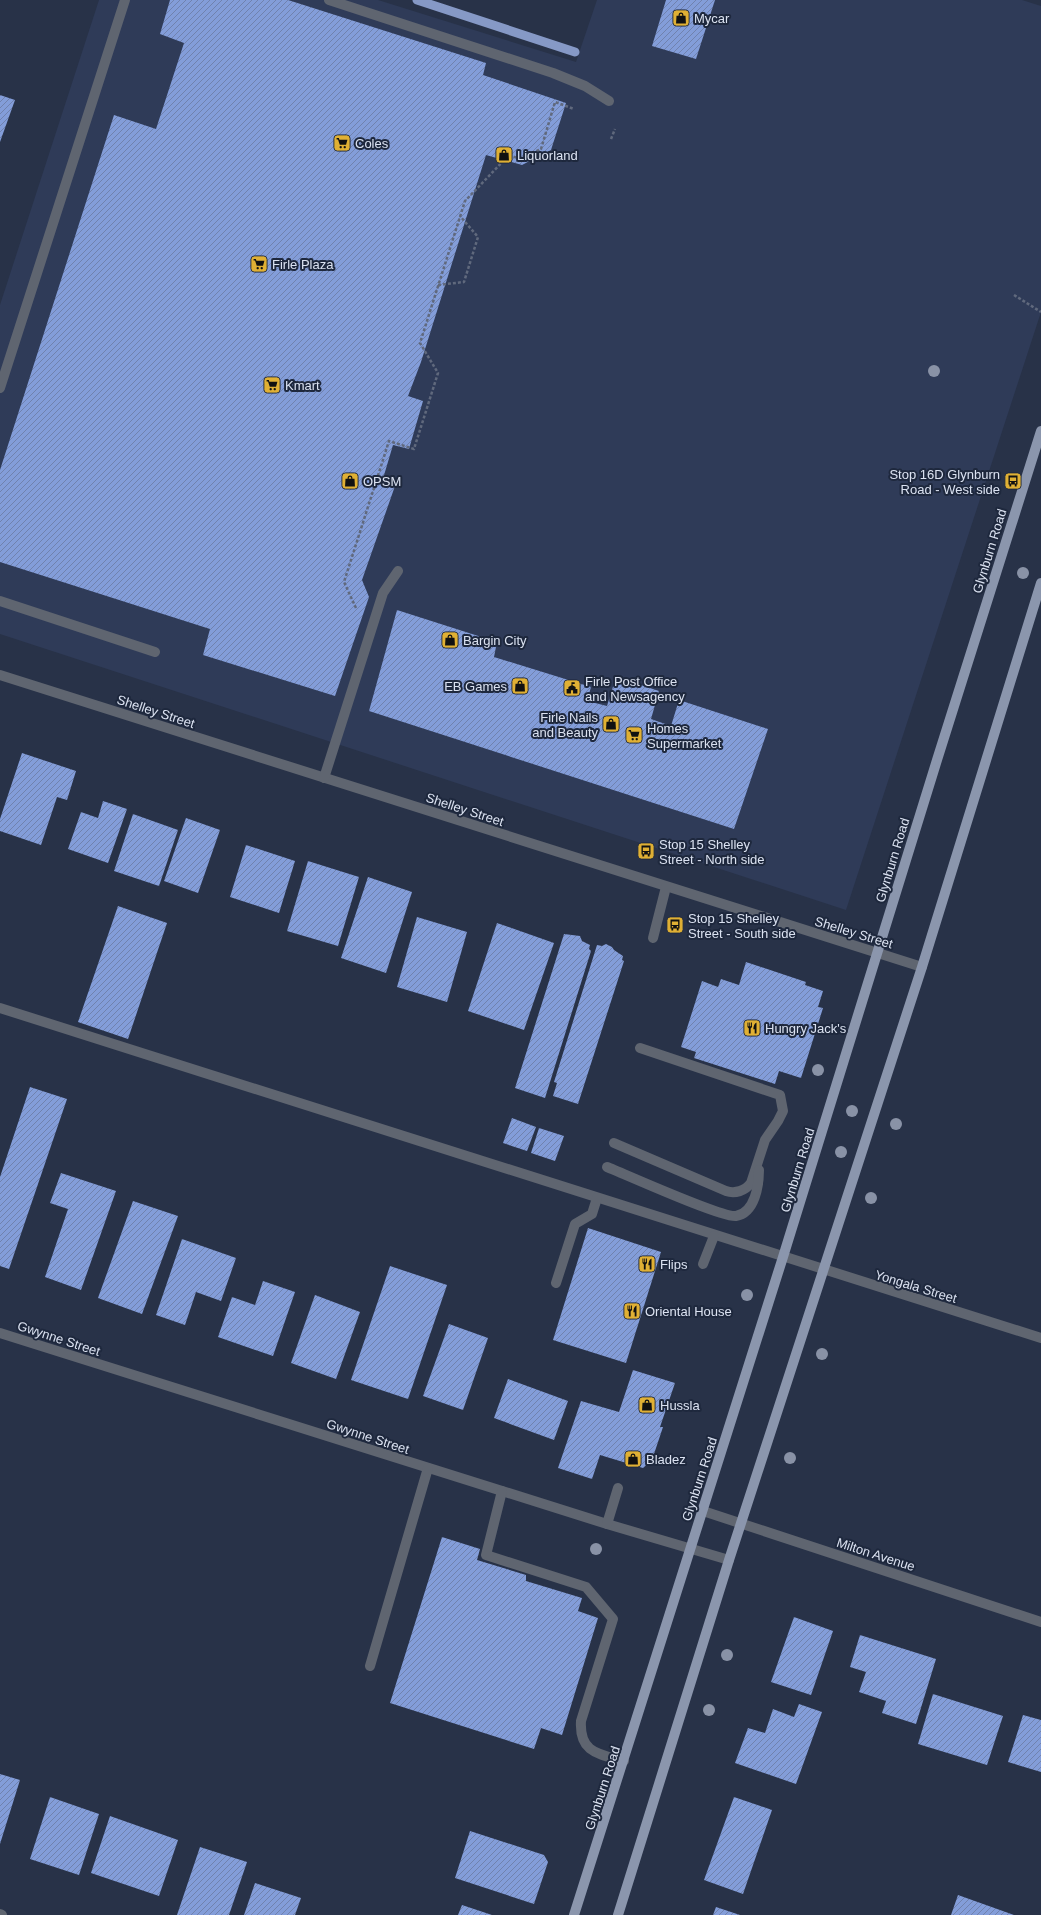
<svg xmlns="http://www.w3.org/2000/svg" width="1041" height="1915" viewBox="0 0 1041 1915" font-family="Arial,sans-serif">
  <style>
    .built { fill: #2f3b58 }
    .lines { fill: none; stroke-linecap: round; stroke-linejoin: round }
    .stream { stroke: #8699c6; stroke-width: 9 }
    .building { fill: url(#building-hatch) }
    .path { stroke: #60697d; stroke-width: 2.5; stroke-dasharray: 3 2; stroke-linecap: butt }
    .minor { stroke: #5f6570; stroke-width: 10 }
    .major { stroke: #8b96ad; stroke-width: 10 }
    .tree { fill: #8992a6 }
    .labels { text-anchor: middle; stroke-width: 4; stroke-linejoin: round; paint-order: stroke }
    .poi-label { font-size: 13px; fill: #dbe2f1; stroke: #1e283d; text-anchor: start }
    .street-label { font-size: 13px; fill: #dbe2f1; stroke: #1e283d }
  </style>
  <defs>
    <pattern id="building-hatch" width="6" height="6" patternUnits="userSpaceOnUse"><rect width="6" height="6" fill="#839dd9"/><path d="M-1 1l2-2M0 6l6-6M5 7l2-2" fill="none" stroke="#7082ae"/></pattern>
  </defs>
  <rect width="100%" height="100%" fill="#283248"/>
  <!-- built -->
  <polygon class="built" points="99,0 378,0 576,62 597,0 1022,0 1041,6 1041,312 846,910 0,634 0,305"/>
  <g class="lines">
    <!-- stream -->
    <polyline class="stream" points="417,0 575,52"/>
  </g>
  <!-- building -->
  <g class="building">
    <polygon points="170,0 288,0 486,63 483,75 566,103 551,150 522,165 486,155 421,362 408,396 423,401 409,449 393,445 382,482 395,486 362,580 369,597 335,696 203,655 210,629 0,562 0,470 114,115 156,129 184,43 160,34"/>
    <polygon points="666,0 715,0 696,59 652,46"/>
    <polygon points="0,95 15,100 0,142"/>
    <polygon points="397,610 497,642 494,657 591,687 587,701 607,706 616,677 659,691 651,719 671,726 679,700 768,729 734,829 369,711"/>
    <polygon points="22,753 76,771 67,800 57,797 41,845 0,831 0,819"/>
    <polygon points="103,801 127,809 108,863 68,849 81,812 98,818"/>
    <polygon points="133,814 178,830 159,886 114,871"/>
    <polygon points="186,818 220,830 198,893 164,881"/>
    <polygon points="246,845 295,861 279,913 230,897"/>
    <polygon points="308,861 359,877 338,946 287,931"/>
    <polygon points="368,877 412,892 386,973 341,958"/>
    <polygon points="118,906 167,923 128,1039 78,1022"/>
    <polygon points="417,917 467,932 447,1002 397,987"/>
    <polygon points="497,923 554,943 524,1030 468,1011"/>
    <polygon points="564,934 580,936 582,941 590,945 589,949 591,951 545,1098 515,1088"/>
    <polygon points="606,944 612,947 614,950 623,956 622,960 624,961 578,1104 553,1096 557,1083 554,1082 597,945 602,946"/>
    <polygon points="746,962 806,982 805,985 823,991 818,1007 823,1008 801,1078 779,1071 775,1084 694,1058 696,1052 681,1047 702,981 718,987 721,979 739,985"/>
    <polygon points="30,1087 67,1099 9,1269 0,1266 0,1177"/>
    <polygon points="512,1118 536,1127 527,1151 503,1143"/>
    <polygon points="539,1128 564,1136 555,1161 531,1153"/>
    <polygon points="61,1173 116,1191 81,1290 45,1277 68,1209 50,1203"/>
    <polygon points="133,1201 178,1216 142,1314 98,1298"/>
    <polygon points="588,1228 661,1252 626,1363 553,1340"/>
    <polygon points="182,1239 236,1258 221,1301 196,1292 185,1325 156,1315"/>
    <polygon points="390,1266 447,1285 408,1399 351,1380"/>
    <polygon points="263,1281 295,1292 273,1356 218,1337 232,1297 255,1305"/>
    <polygon points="315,1295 360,1312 336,1379 291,1363"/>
    <polygon points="449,1324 488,1338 463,1410 423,1396"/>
    <polygon points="633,1370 675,1383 660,1427 663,1427 652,1460 643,1468 600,1455 592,1479 558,1468 581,1401 619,1412"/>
    <polygon points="508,1379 568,1401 554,1440 494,1418"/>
    <polygon points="442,1537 480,1549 477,1560 526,1575 526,1581 582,1598 578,1611 598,1618 562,1735 541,1728 534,1749 390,1703"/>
    <polygon points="794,1617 833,1631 811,1695 771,1682"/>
    <polygon points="860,1635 936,1659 916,1724 882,1713 886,1701 859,1692 866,1672 850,1667"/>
    <polygon points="933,1694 1003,1716 987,1765 918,1744"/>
    <polygon points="799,1704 822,1712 796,1784 735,1763 748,1728 765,1733 773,1709 794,1717"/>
    <polygon points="1023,1715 1041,1720 1041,1772 1008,1762"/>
    <polygon points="0,1774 20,1780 0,1844"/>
    <polygon points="50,1797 99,1814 79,1875 30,1859"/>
    <polygon points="734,1797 772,1810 743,1894 704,1880"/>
    <polygon points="110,1816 178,1840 159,1896 91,1873"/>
    <polygon points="470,1831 544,1855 548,1862 534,1904 455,1878"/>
    <polygon points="200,1847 247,1862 229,1915 177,1915"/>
    <polygon points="255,1883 301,1898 295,1915 244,1915"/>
    <polygon points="958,1895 1014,1915 951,1915"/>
    <polygon points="462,1905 492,1915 458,1915"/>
    <polygon points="716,1907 740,1915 713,1915"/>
  </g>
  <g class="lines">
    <!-- path -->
    <g class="path">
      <polyline points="611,139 615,129"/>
      <polyline points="438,285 464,282 478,237 460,216"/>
      <polyline points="1014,295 1041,312"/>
      <polyline points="356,608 344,582 389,441 414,449 438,373 420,343 465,201 509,155 520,159 541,149 555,102 574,109"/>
    </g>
    <!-- minor -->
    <g class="minor">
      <polyline points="329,0 553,73 585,86 609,101"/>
      <polyline points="0,388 125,0"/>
      <polyline points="0,601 155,652"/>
      <polyline points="0,675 922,967"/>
      <polyline points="324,778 383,593 398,571"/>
      <polyline points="653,938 666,887"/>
      <polyline points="0,1008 1041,1338"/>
      <path d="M614,1143l112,48c9,3 19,0 25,-8l14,-43 13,-19 5,-10 -3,-16 -140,-47"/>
      <path d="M607,1167c20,8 115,51 129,49 19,-3 23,-31 23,-46"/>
      <polyline points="703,1264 714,1236"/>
      <polyline points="556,1283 575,1224 592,1214 597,1198"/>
      <polyline points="0,1333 607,1524 729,1560"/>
      <path d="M502,1491l-16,64 100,32 27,32 -32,102c-2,32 18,33 43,40"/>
      <polyline points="703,1511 1041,1622"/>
      <polyline points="607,1524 618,1488"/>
      <polyline points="370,1666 428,1468"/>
      <polyline points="0,1914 2,1915"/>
    </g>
    <!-- major -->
    <g class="major">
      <polyline points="574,1915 783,1257 937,760 1041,431"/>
      <polyline points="618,1915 729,1560 922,967 1041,583"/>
    </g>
  </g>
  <!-- trees -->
  <g class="tree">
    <circle cx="934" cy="371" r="6"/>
    <circle cx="1023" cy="573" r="6"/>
    <circle cx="818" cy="1070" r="6"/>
    <circle cx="852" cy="1111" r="6"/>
    <circle cx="896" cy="1124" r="6"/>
    <circle cx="841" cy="1152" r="6"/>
    <circle cx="871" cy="1198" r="6"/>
    <circle cx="747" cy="1295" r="6"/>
    <circle cx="822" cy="1354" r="6"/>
    <circle cx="790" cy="1458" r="6"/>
    <circle cx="596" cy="1549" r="6"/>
    <circle cx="727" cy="1655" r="6"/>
    <circle cx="709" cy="1710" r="6"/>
  </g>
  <!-- icons -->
  <defs>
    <g id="shop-square" transform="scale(0.9)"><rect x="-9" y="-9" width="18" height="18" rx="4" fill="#e0b034" stroke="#1e283d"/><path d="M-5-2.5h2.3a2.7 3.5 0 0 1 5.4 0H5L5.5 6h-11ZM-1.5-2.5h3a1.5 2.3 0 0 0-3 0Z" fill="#111"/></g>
    <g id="supermarket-square" transform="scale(0.9)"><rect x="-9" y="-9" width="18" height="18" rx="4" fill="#e0b034" stroke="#1e283d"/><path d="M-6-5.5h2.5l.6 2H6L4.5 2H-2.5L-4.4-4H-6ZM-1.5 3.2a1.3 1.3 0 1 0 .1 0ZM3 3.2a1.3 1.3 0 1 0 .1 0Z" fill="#111"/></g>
    <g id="bus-square" transform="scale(0.9)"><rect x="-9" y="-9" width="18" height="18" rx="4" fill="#e0b034" stroke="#1e283d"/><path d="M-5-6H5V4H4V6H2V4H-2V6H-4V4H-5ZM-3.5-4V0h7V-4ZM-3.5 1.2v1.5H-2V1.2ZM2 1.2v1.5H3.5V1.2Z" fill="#111"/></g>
    <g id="civic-square" transform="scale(0.9)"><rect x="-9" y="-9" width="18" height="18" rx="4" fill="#e0b034" stroke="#1e283d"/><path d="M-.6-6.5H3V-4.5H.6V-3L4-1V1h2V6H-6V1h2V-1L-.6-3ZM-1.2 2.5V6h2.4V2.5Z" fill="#111"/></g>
    <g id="restaurant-square" transform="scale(0.9)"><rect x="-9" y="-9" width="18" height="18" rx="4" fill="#e0b034" stroke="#1e283d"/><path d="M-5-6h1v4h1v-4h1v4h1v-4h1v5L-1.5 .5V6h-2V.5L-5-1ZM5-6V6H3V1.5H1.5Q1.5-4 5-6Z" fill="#111"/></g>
  </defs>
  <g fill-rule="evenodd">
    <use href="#shop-square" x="681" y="18"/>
    <use href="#supermarket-square" x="342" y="143"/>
    <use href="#shop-square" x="504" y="155"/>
    <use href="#supermarket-square" x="259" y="264"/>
    <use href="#supermarket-square" x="272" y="385"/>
    <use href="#shop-square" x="350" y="481"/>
    <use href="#bus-square" x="1013" y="481"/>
    <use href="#shop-square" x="450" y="640"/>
    <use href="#shop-square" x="520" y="686"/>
    <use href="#civic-square" x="572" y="688"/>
    <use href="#shop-square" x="611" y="724"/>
    <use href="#supermarket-square" x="634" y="735"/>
    <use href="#bus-square" x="646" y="851"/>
    <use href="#bus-square" x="675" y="925"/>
    <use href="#restaurant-square" x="752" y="1028"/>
    <use href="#restaurant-square" x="647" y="1264"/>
    <use href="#restaurant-square" x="632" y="1311"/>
    <use href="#shop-square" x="647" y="1405"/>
    <use href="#shop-square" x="633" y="1459"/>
  </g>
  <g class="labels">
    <!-- poi labels -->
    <g class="poi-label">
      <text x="694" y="23">Mycar</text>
      <text x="355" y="148">Coles</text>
      <text x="517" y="160">Liquorland</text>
      <text x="272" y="269">Firle Plaza</text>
      <text x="285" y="390">Kmart</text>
      <text x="1000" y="479" text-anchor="end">Stop 16D Glynburn<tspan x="1000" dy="15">Road - West side</tspan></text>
      <text x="363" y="486">OPSM</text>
      <text x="463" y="645">Bargin City</text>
      <text x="585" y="686">Firle Post Office<tspan x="585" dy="15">and Newsagency</tspan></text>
      <text x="507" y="691" text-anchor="end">EB Games</text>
      <text x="598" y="722" text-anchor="end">Firle Nails<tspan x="598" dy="15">and Beauty</tspan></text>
      <text x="647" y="733">Homes<tspan x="647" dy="15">Supermarket</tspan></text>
      <text x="659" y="849">Stop 15 Shelley<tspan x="659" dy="15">Street - North side</tspan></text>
      <text x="688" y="923">Stop 15 Shelley<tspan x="688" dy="15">Street - South side</tspan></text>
      <text x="765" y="1033">Hungry Jack's</text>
      <text x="660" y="1269">Flips</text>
      <text x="645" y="1316">Oriental House</text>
      <text x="660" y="1410">Hussla</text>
      <text x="646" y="1464">Bladez</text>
    </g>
    <!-- street labels -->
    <g class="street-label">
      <text transform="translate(989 551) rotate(-73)" y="5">Glynburn Road</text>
      <text transform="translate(156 711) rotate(18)" y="5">Shelley Street</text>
      <text transform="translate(465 809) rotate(18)" y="5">Shelley Street</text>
      <text transform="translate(892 860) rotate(-73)" y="5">Glynburn Road</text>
      <text transform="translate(854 932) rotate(17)" y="5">Shelley Street</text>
      <text transform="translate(797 1170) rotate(-73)" y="5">Glynburn Road</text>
      <text transform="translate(916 1286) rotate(17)" y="5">Yongala Street</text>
      <text transform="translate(59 1338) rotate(18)" y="5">Gwynne Street</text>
      <text transform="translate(368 1436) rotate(18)" y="5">Gwynne Street</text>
      <text transform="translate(699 1479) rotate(-72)" y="5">Glynburn Road</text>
      <text transform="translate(876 1554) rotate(18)" y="5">Milton Avenue</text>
      <text transform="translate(602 1788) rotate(-72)" y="5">Glynburn Road</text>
    </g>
  </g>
</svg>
